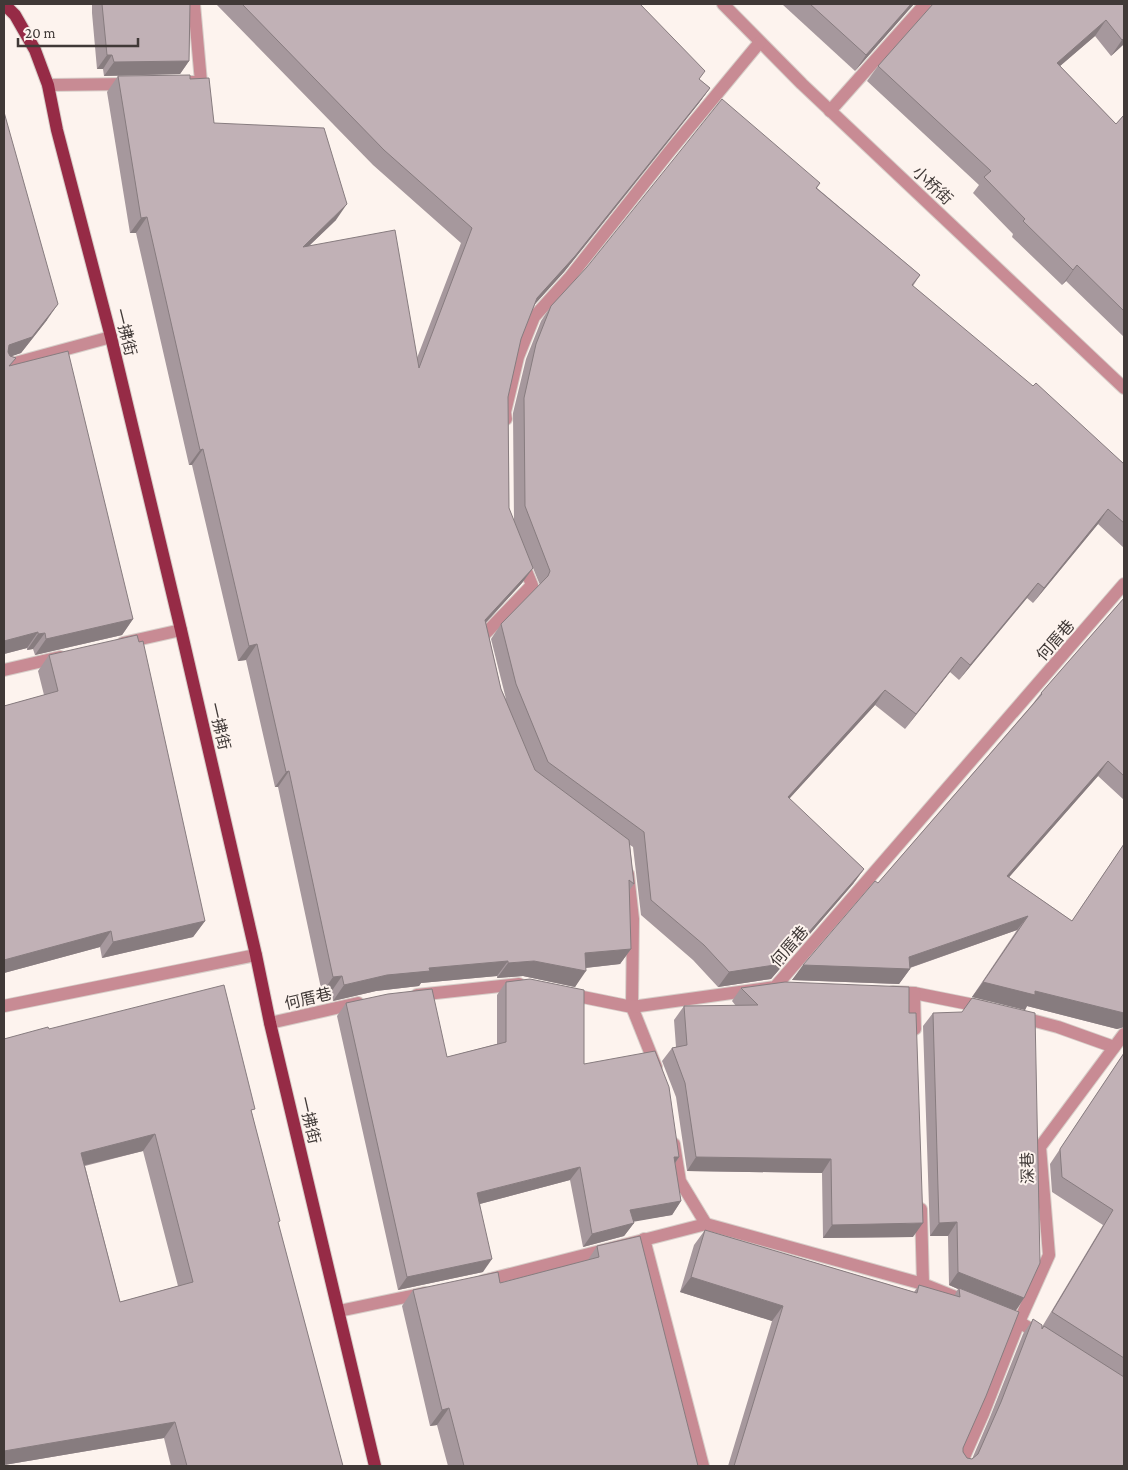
<svg xmlns="http://www.w3.org/2000/svg" width="1128" height="1470" viewBox="0 0 1128 1470" font-family="'Crimson Pro','Noto Sans SC',serif">
  <style>
    .lines { fill: none; stroke-linecap: round; stroke-linejoin: round }
    .minor-casing { stroke: #d7cec9; stroke-width: 14 }
    .major-casing { stroke: #d7cec9; stroke-width: 14 }
    .minor { stroke: #c88b94; stroke-width: 12 }
    .major { stroke: #962b46; stroke-width: 12 }
    .wall { fill: #a6989d; fill-rule: evenodd }
    .shaded-wall { fill: #877c7f }
    .building { fill: #c1b1b6; stroke: #877c7f; fill-rule: evenodd }
    .labels { text-anchor: middle; stroke-width: 4; stroke-linejoin: round; paint-order: stroke }
    .street-label { font-size: 16px; fill: #403937; stroke: #fdf3ee }
  </style>
  <rect width="100%" height="100%" fill="#fdf3ee"/>
  <g class="lines">
    <!-- minor casing -->
    <g class="minor-casing">
      <g id="minor">
        <polyline points="723,4 802,84 1124,388"/>
        <polyline points="188,82 201,82 194,4"/>
        <polyline points="48,85 128,84"/>
        <polyline points="830,111 925,4"/>
        <polyline points="4,366 111,337"/>
        <polyline points="506,419 505,412 518,357 534,317 570,277 669,152 760,42"/>
        <polyline points="123,643 181,630"/>
        <polyline points="484,646 482,637 532,585 522,561"/>
        <polyline points="4,670 60,657"/>
        <polyline points="628,874 633,919 632,1007 656,1067"/>
        <polyline points="893,992 914,993 984,1007"/>
        <polyline points="914,993 915,1029"/>
        <polyline points="568,994 632,1007 775,987 1124,584"/>
        <polyline points="417,995 519,984"/>
        <polyline points="4,1006 256,955"/>
        <polyline points="1020,1017 1058,1027 1114,1047"/>
        <polyline points="270,1023 358,1003"/>
        <polyline points="674,1144 680,1181 706,1224"/>
        <polyline points="921,1209 923,1284"/>
        <polyline points="644,1239 703,1466"/>
        <polyline points="483,1281 706,1224 923,1284 963,1300"/>
        <polyline points="339,1311 425,1293"/>
        <polyline points="1000,1314 1019,1322 1042,1336"/>
        <polyline points="960,1466 983,1414 1019,1322 1049,1255 1040,1147 1124,1034"/>
      </g>
    </g>
    <!-- major casing -->
    <g class="major-casing">
      <polyline id="major" points="4,4 15,15 35,50 48,85 57,130 111,337 181,630 256,955 270,1023 375,1466"/>
    </g>
    <!-- minor -->
    <use href="#minor" class="minor"/>
    <!-- major -->
    <use href="#major" class="major"/>
  </g>
  <!-- wall -->
  <g class="wall">
    <polygon points="92,4 190,4 189,61 180,74 104,76 103,69 97,69 92,13"/>
    <path d="M216,4h424l59,75 11,9 -11,15 -135,169 -29,32 -14,35 -13,58 1,111 5,13 -1,-108 13,-54 15,-38 10,-15 269,-123 -3,5 103,87 -7,11 211,178v84l-26,-24 -65,79 -6,-5 -68,82 -9,-8 -45,57 -30,-24 -86,94 75,70 -11,15 -82,95 -53,8 -25,-27 -52,-45 -8,-68 -3,-2 4,39 -5,7 2,58 -11,15 -34,4 -11,19 -52,-11 -26,2v-2l-76,7 -2,3 -43,5 -43,10 -2,-9 -9,1 -44,-206h-3l-29,-127 -8,1 -46,-196h-3l-53,-232h-6l-23,-141 11,-16 72,3 24,44 122,97 -27,26 108,112 44,-115 -88,-78zM533,568l7,17 -39,39 -10,15 15,60 -5,-10 -15,-66 36,-40z"/>
    <polygon points="782,4 914,4 855,71"/>
    <polygon points="933,4 1124,4 1124,44 1111,56 1095,36 1060,66 1116,124 1124,115 1124,337 1066,281 1062,285 1012,237 1013,234 973,193 979,185 867,81 878,66"/>
    <polygon points="4,112 47,320 21,353 11,356 16,358 10,366 133,619 122,635 35,655 33,649 27,650 27,648 4,654"/>
    <polygon points="1124,598 1124,800 1098,776 1009,877 1072,921 1124,844 1124,1027 1117,1029 1027,1006 1025,1010 972,997 1017,930 910,968 910,969 899,984 792,980 878,883 1031,706 1041,693"/>
    <polygon points="49,655 205,921 193,937 102,958 100,947 4,973 4,706 44,695 38,671"/>
    <polygon points="506,982 584,1064 679,1157 675,1164 681,1201 672,1215 633,1221 634,1223 624,1236 583,1247 570,1180 480,1204 483,1272 398,1290 337,1016 346,1003 447,1057 497,1044 497,995"/>
    <polygon points="785,982 913,1237 823,1238 822,1173 687,1171 676,1097 662,1061 672,1048 676,1047 674,1020 684,1006 736,1006 732,1001 741,988"/>
    <polygon points="933,1013 1024,1298 1016,1310 963,1448 963,1452 967,1458 972,1459 990,1417 1023,1334 1033,1319 1042,1327 1103,1225 1052,1192 1050,1164 1124,1053 1124,1466 728,1466 772,1321 680,1292 694,1245 705,1230 914,1292 919,1285 954,1296 958,1289 949,1285 948,1236 930,1236 923,1026"/>
    <path d="M49,1029l203,84 26,111 65,242h-172l-7,-28 -160,27v-426zM143,1151l35,135 -58,16 -35,-136z"/>
    <polygon points="597,1246 698,1466 448,1466 437,1425 430,1426 402,1306 413,1290 500,1283 588,1260"/>
  </g>
  <!-- shaded-wall -->
  <g class="shaded-wall">
    <polygon points="911,4 914,4 855,71 866,55"/>
    <polygon points="1106,20 1095,36 1046,78 1057,63"/>
    <polygon points="1124,38 1124,44 1111,56 1122,40"/>
    <polygon points="107,55 112,55 103,69 97,69"/>
    <polygon points="189,61 180,74 104,76 114,62"/>
    <polygon points="710,88 699,103 564,272 526,314 537,298"/>
    <polygon points="347,204 336,220 292,262 303,247"/>
    <polygon points="147,217 136,233 130,233 141,218"/>
    <polygon points="1077,265 1066,281 1062,285 1073,270"/>
    <polygon points="58,304 47,320 21,353 4,359 9,345"/>
    <polygon points="203,449 192,465 189,465 200,450"/>
    <polygon points="1108,509 1098,524 1033,603 1044,588"/>
    <polygon points="533,568 522,583 474,635 485,620"/>
    <polygon points="1038,583 1027,598 959,680 970,665"/>
    <polygon points="133,619 122,635 35,655 46,639"/>
    <polygon points="38,632 27,648 4,654 4,641"/>
    <polygon points="45,633 33,649 27,650 38,634"/>
    <polygon points="257,644 246,660 238,661 249,646"/>
    <polygon points="961,657 950,672 905,729 916,714"/>
    <polygon points="885,690 875,705 777,812 788,797"/>
    <polygon points="1108,761 1098,776 997,891 1007,876"/>
    <polygon points="289,771 278,787 275,787 286,772"/>
    <polygon points="864,869 853,884 771,979 718,987 729,972"/>
    <polygon points="1028,916 1017,930 906,969 910,969 899,984 792,980 803,965 909,957"/>
    <polygon points="205,921 193,937 102,958 113,942"/>
    <polygon points="111,931 100,947 4,973 4,960"/>
    <polygon points="631,949 620,964 575,969 585,953"/>
    <polygon points="508,961 497,976 421,983 419,986 376,991 333,1001 344,985 387,975 429,968"/>
    <polygon points="534,961 586,971 575,987 523,976 497,978 508,963"/>
    <polygon points="342,976 331,992 322,993 333,977"/>
    <polygon points="983,982 1035,991 1124,1013 1124,1027 1117,1029 1027,1006 1025,1010 972,997"/>
    <polygon points="155,1134 143,1151 69,1169 81,1153"/>
    <polygon points="674,1157 679,1157 670,1170"/>
    <polygon points="696,1157 831,1159 822,1173 687,1171"/>
    <polygon points="580,1167 570,1180 468,1207 477,1193"/>
    <polygon points="681,1201 672,1215 621,1224 630,1210"/>
    <polygon points="957,1222 948,1236 930,1236 939,1223"/>
    <polygon points="634,1223 624,1236 583,1247 592,1234"/>
    <polygon points="923,1223 913,1237 823,1238 832,1225"/>
    <polygon points="492,1259 483,1272 398,1290 407,1277"/>
    <polygon points="958,1272 1024,1298 1015,1312 959,1288 958,1289 949,1285"/>
    <polygon points="691,1277 783,1306 772,1321 680,1292"/>
    <polygon points="449,1408 437,1425 430,1426 442,1410"/>
    <polygon points="175,1422 164,1438 4,1465 4,1451"/>
  </g>
  <!-- building -->
  <g class="building">
    <polygon points="102,4 190,4 189,61 114,62 112,55 107,55"/>
    <polygon points="242,4 640,4 705,71 699,79 710,88 575,256 537,298 521,339 508,397 509,508 533,568 485,620 501,689 535,770 629,840 634,884 629,880 631,949 585,953 586,971 534,961 508,963 508,961 429,968 430,971 387,975 344,985 342,976 333,977 289,771 286,772 257,644 249,646 203,449 200,450 147,217 141,218 118,76 190,75 190,79 209,78 214,123 324,128 347,204 303,247 395,230 419,368 472,228 384,150"/>
    <polygon points="810,4 911,4 866,55"/>
    <polygon points="933,4 1124,4 1124,38 1122,40 1106,20 1057,63 1116,124 1124,115 1124,311 1077,265 1073,270 1023,221 1025,219 984,177 991,171 878,66"/>
    <polygon points="722,99 820,183 816,188 920,275 912,285 1033,386 1036,383 1124,464 1124,523 1108,509 1044,588 1038,583 970,665 961,657 916,714 885,690 788,797 864,869 781,964 729,972 704,945 651,900 644,832 548,762 516,684 501,624 548,576 550,571 525,506 524,398 536,344 551,306 587,267"/>
    <polygon points="4,112 58,304 32,337 9,345 8,352 10,356 16,358 9,366 68,351 133,619 46,639 45,633 38,634 38,632 4,641"/>
    <polygon points="1124,598 1124,776 1108,761 1007,876 1072,921 1124,844 1124,1013 1035,991 1035,995 983,982 1028,916 909,957 910,969 803,965 875,881 878,883 1042,694 1041,693"/>
    <polygon points="137,635 139,642 143,641 205,921 113,942 111,931 4,960 4,706 58,691 49,655"/>
    <polygon points="530,979 584,990 584,1064 655,1051 669,1087 679,1157 674,1157 681,1201 630,1210 634,1223 592,1234 580,1167 477,1193 492,1259 407,1277 346,1003 388,994 432,989 447,1057 506,1042 506,982"/>
    <polygon points="785,982 909,987 909,1013 916,1013 923,1223 832,1225 831,1159 696,1157 685,1083 672,1048 687,1045 684,1006 758,1005 741,988"/>
    <path d="M224,985l31,124 -4,1 29,111 -2,1 65,244h-156l-12,-44 -171,29v-412l44,-12 1,2zM155,1134l38,148 -73,20 -39,-149z"/>
    <polygon points="972,998 1035,1013 1040,1263 1024,1298 958,1272 957,1222 939,1223 933,1013 962,1012"/>
    <polygon points="1124,1053 1124,1358 1052,1312 1113,1210 1062,1177 1060,1149"/>
    <polygon points="705,1230 917,1293 919,1285 960,1297 959,1288 1019,1312 986,1396 963,1448 963,1452 967,1458 972,1459 978,1454 1001,1402 1033,1319 1042,1325 1042,1329 1044,1326 1124,1377 1124,1466 734,1466 783,1306 691,1277"/>
    <polygon points="640,1236 698,1466 464,1466 449,1408 442,1410 413,1290 498,1272 500,1283 599,1257 597,1246"/>
  </g>
  <g class="labels">
    <!-- street labels -->
    <g class="street-label">
      <text transform="translate(933 185) rotate(43)" y="6">小桥街</text>
      <text transform="translate(126 332) rotate(76)" y="6">一拂街</text>
      <text transform="translate(1055 640) rotate(-49)" y="6">何厝巷</text>
      <text transform="translate(220 726) rotate(77)" y="6">一拂街</text>
      <text transform="translate(789 946) rotate(-49)" y="6">何厝巷</text>
      <text transform="translate(308 998) rotate(-13)" y="6">何厝巷</text>
      <text transform="translate(310 1120) rotate(77)" y="6">一拂街</text>
      <text transform="translate(1027 1168) rotate(-92)" y="6">深巷</text>
    </g>
  </g>
  <!-- border -->
  <rect width="1128" height="1470" fill="none" stroke="#403937" stroke-width="10"/>
  <!-- scale -->
  <path d="M18 38v8h120v-8" fill="none" stroke="#403937" stroke-width="2.5"/>
  <text x="25" y="38" font-size="15" fill="#403937" stroke="#fdf3ee" stroke-width="4" paint-order="stroke">20 m</text>
</svg>
